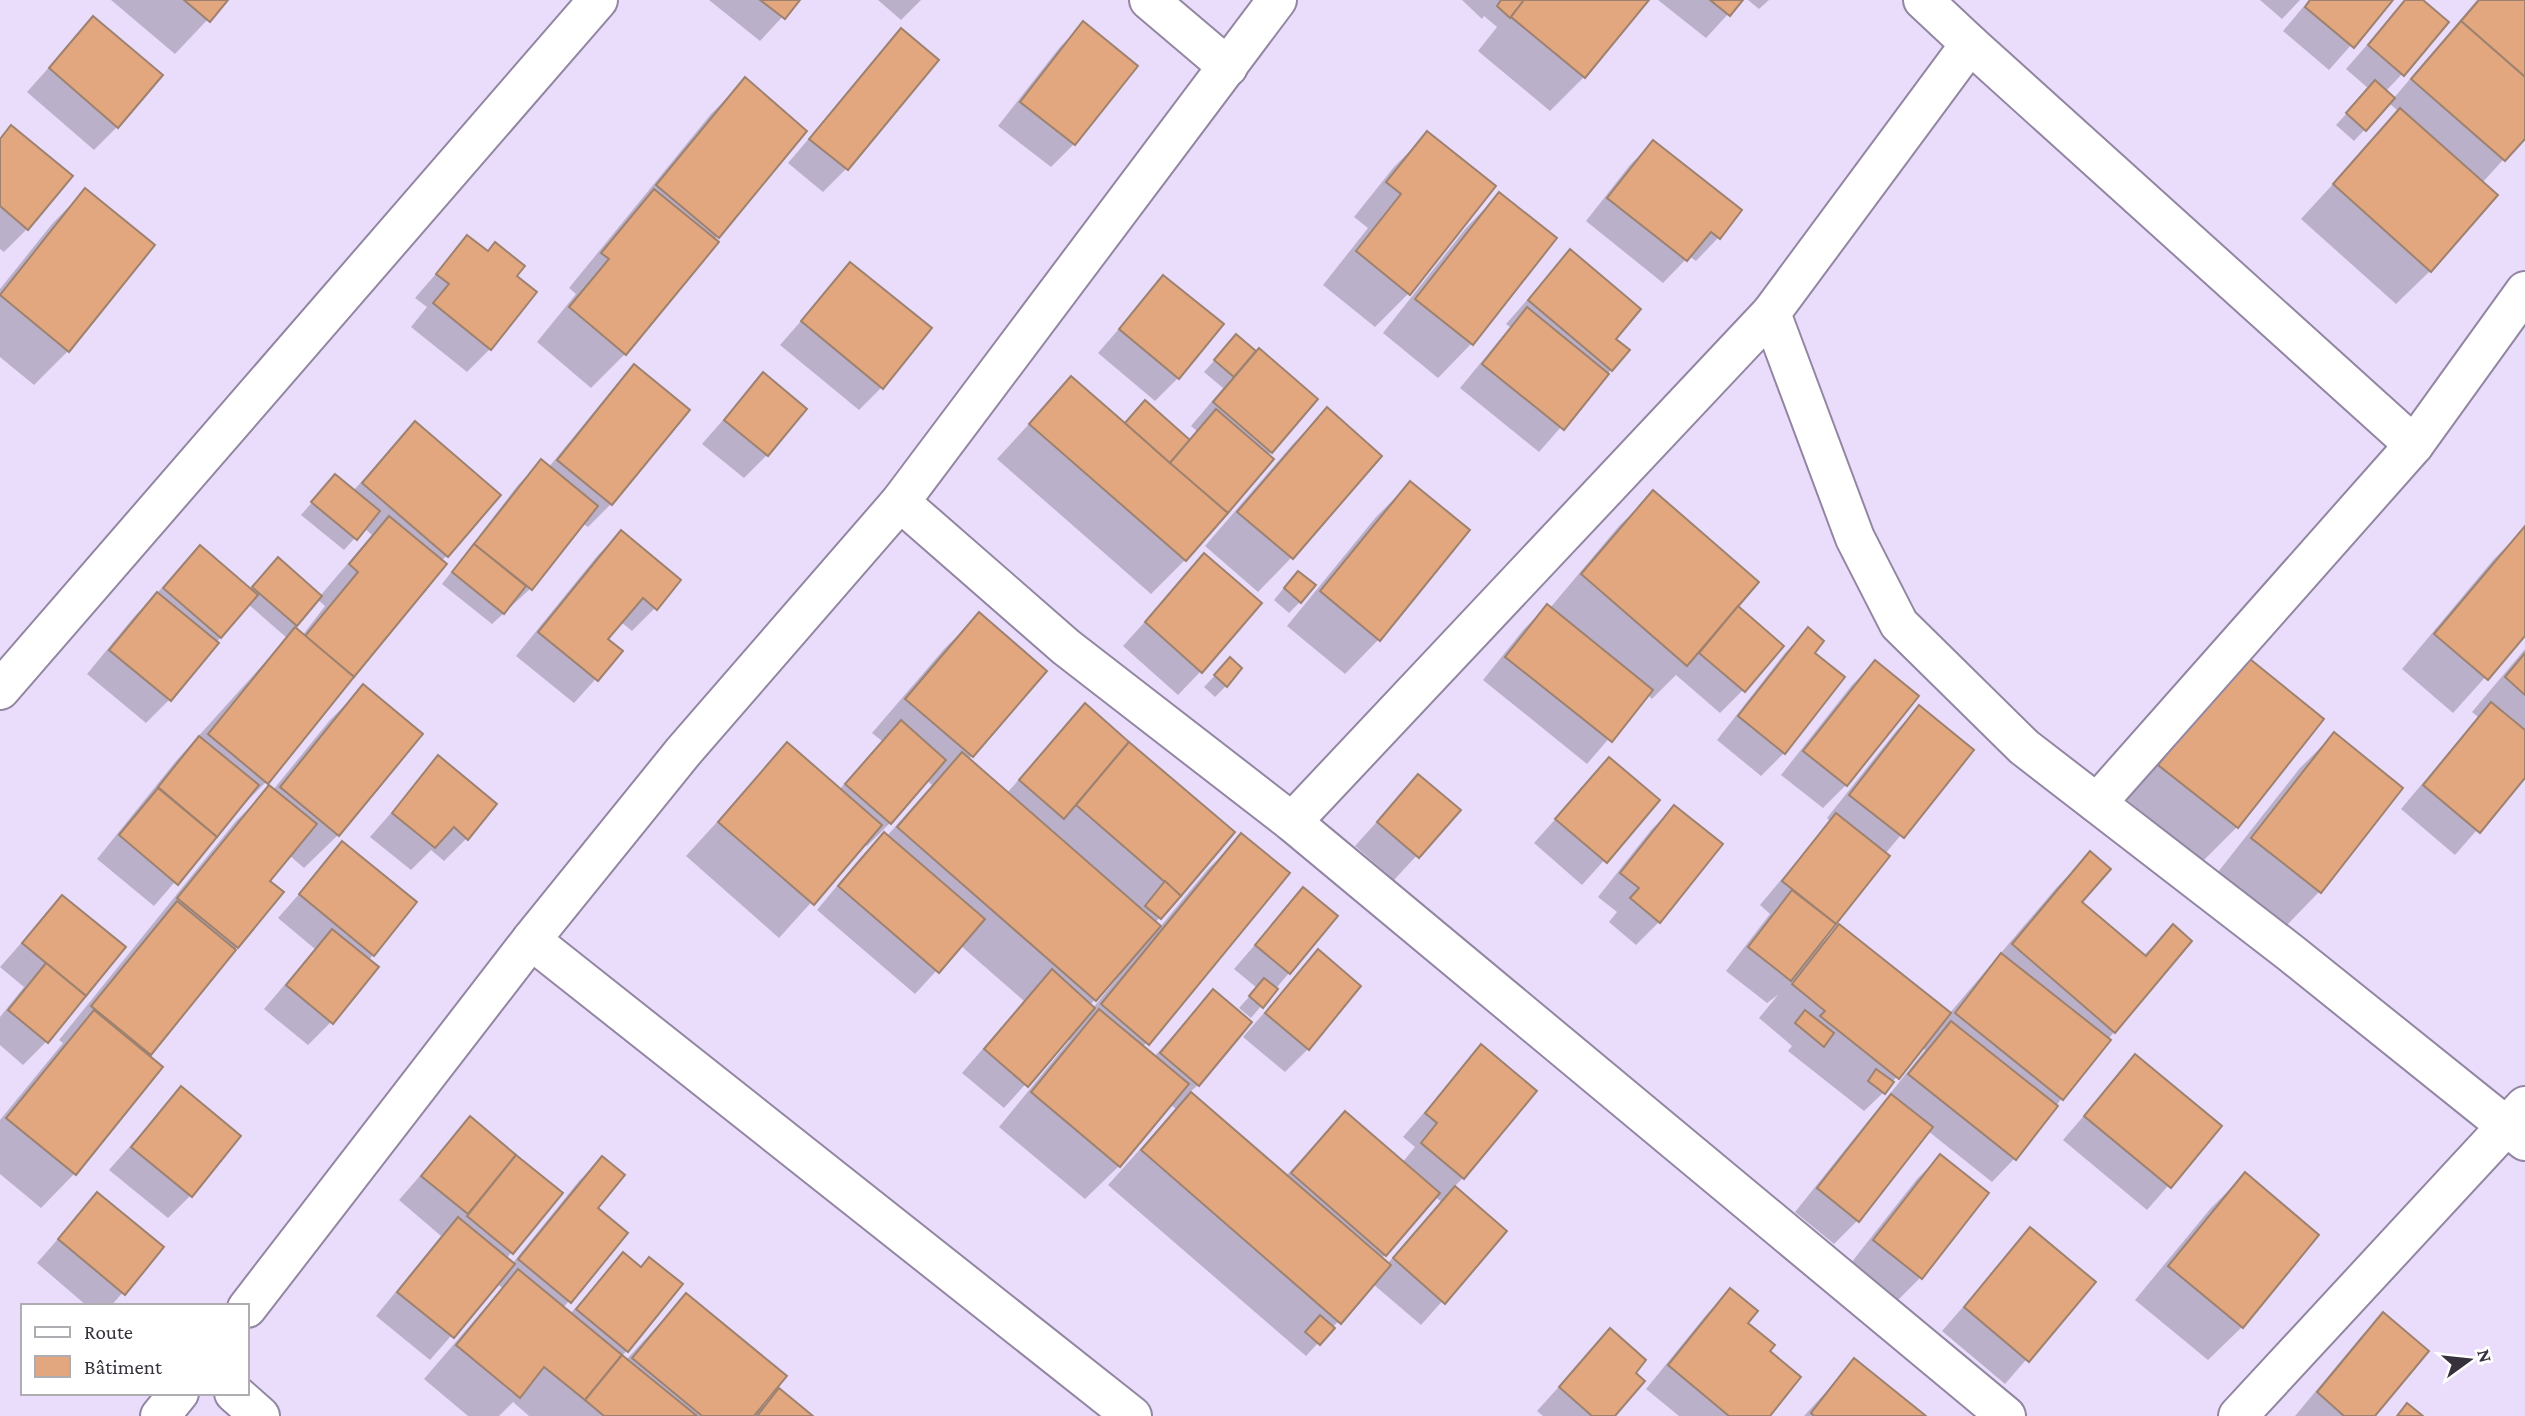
<svg xmlns="http://www.w3.org/2000/svg" width="2525" height="1416" viewBox="0 0 2525 1416" font-family="'Crimson Pro',serif">
  <style>
    .shadow { fill: #0003; fill-rule: evenodd }
    .building { fill: #e2a77f; stroke: #9e826f; stroke-width: 2 }
    .lines { fill: none; stroke-linecap: round; stroke-linejoin: round }
    .street-casing { stroke: #9286a2; stroke-width: 42 }
    .street { stroke: #fff; stroke-width: 38 }
  </style>
  <rect width="100%" height="100%" fill="#eaddfc"/>
  <!-- shadow -->
  <g class="shadow">
    <polygon points="111,0 226,0 175,54"/>
    <polygon points="709,0 798,0 760,41"/>
    <polygon points="878,0 921,0 901,20"/>
    <polygon points="1462,0 1646,0 1584,77 1550,111 1478,51 1497,27 1484,16 1482,19"/>
    <polygon points="1658,0 1741,0 1706,38"/>
    <polygon points="1748,0 1769,0 1759,9"/>
    <polygon points="2260,0 2300,0 2282,19"/>
    <polygon points="2309,0 2391,0 2329,70 2283,31"/>
    <polygon points="2406,0 2420,0 2402,74 2385,92 2393,99 2477,0 2525,0 2525,141 2522,139 2482,183 2430,271 2396,304 2301,219 2399,112 2389,103 2354,141 2336,125 2369,89 2346,69"/>
    <polygon points="93,18 117,127 94,150 27,92"/>
    <polygon points="1083,24 1136,66 1074,144 1051,167 998,126 1060,47"/>
    <polygon points="901,31 936,60 846,169 823,192 788,163"/>
    <polygon points="745,80 717,236 714,240 717,243 625,354 591,388 537,342 576,294 569,288 711,114"/>
    <polygon points="12,127 27,229 4,252 0,249 0,139"/>
    <polygon points="1427,134 1409,293 1375,327 1323,285 1368,228 1354,217 1394,167"/>
    <polygon points="1653,142 1718,238 1696,261 1689,256 1663,283 1586,221 1630,165"/>
    <polygon points="85,190 153,245 68,351 34,385 0,357 0,289 52,224"/>
    <polygon points="1499,194 1554,239 1471,344 1438,378 1383,333 1466,228"/>
    <polygon points="467,238 490,349 467,372 411,327 427,307 415,298"/>
    <polygon points="1570,251 1613,339 1611,370 1539,452 1460,388 1510,327 1506,324"/>
    <polygon points="851,264 882,387 859,410 780,345"/>
    <polygon points="1164,277 1178,378 1155,401 1098,353"/>
    <polygon points="1236,336 1256,353 1271,452 1185,560 1151,594 997,459 1071,378 1124,425 1134,414 1188,441 1197,431 1191,426 1223,388 1204,372"/>
    <polygon points="634,367 687,410 611,504 588,527 582,523 530,589 492,624 442,584 518,485 541,462 548,468 612,390"/>
    <polygon points="763,374 767,455 744,478 702,444"/>
    <polygon points="1327,410 1379,456 1291,558 1258,592 1205,546 1293,444"/>
    <path d="M415,423l84,72 -58,67 -175,220 -34,34 -78,90 -57,-47 79,-98 111,-123 -39,-34 -79,96 -23,23 -59,-49 47,-57 66,-69 50,42 16,-19 54,25 52,-61 -8,-7 -20,22 -43,-35 34,-39 18,15zM317,599l8,7 -23,30 -9,-8z"/>
    <polygon points="1410,483 1467,531 1378,640 1345,674 1287,626 1376,517"/>
    <polygon points="1653,493 1736,607 1743,690 1720,713 1676,675 1652,699 1647,694 1587,764 1483,680 1524,629 1547,606 1550,608 1619,526"/>
    <polygon points="2525,528 2525,633 2453,713 2402,669 2494,559"/>
    <polygon points="621,532 655,608 632,631 621,622 606,640 620,652 574,703 516,656 598,555"/>
    <polygon points="1204,556 1200,672 1178,695 1123,646"/>
    <polygon points="1287,584 1300,602 1289,613 1274,600"/>
    <path d="M979,615l65,56 -76,89 38,34 79,-88 147,126 -77,91 5,4 48,-58 34,-34 -99,213 11,9 59,-66 -15,94 -9,8 97,83 59,-63 57,50 13,-16 -12,-10 78,-91 -18,132 -9,9 51,44 -84,94 -48,-41 -67,72 -198,-171 68,-76 -6,-5 -51,62 -34,33 -86,-72 71,-87 -3,-2 -63,70 -42,-35 62,-72 -64,-56 -45,49 -98,-84 44,-53 23,-23 3,2 45,-51 -6,-5 -36,43 -23,23 -3,-2 -85,94 -93,-82 101,-111 52,45 43,-49 -10,-8 73,-85zM1118,973l2,2 -27,33 -3,-3zM1435,1197l7,5 -55,62 -6,-5z"/>
    <polygon points="1808,630 1813,653 1784,753 1761,776 1717,740 1785,653"/>
    <polygon points="2525,649 2525,775 2455,855 2401,809 2478,717 2472,712"/>
    <polygon points="1875,662 1846,785 1823,808 1781,775 1852,685"/>
    <polygon points="1219,671 1226,686 1215,697 1204,687"/>
    <polygon points="363,687 338,835 304,868 289,855 268,881 237,947 147,1056 161,1068 74,1174 41,1208 0,1174 0,1120 63,1043 59,1040 236,821 270,787 273,790 330,720"/>
    <polygon points="2211,691 2321,719 2237,827 2203,861 2126,799"/>
    <polygon points="1920,707 1972,750 1885,854 1887,856 1818,944 1819,946 1839,926 1949,1014 2057,887 2091,853 2080,902 2143,956 2173,927 2114,1032 2014,1159 1992,1182 1928,1131 1857,1221 1834,1244 1795,1212 1925,1050 1922,1047 1883,1093 1864,1111 1788,1051 1792,1046 1759,1018 1778,995 1767,1003 1726,971 1770,914 1760,905 1830,821 1827,818 1897,730"/>
    <polygon points="2334,734 2401,788 2319,892 2286,926 2218,872 2300,768"/>
    <polygon points="439,758 467,838 444,861 431,850 411,870 370,837"/>
    <polygon points="1609,759 1658,800 1582,885 1534,843"/>
    <polygon points="1418,776 1458,811 1394,880 1355,846"/>
    <polygon points="1674,807 1659,922 1636,945 1609,922 1617,912 1598,897 1651,830"/>
    <polygon points="343,844 373,954 331,1022 308,1045 264,1009 315,949 278,918"/>
    <polygon points="1303,889 1289,973 1251,1018 1239,1008 1257,988 1234,969"/>
    <polygon points="62,897 123,948 46,1042 23,1065 0,1045 0,1017 24,987 0,967"/>
    <polygon points="1318,951 1308,1049 1285,1072 1243,1037"/>
    <polygon points="2135,1056 2220,1126 2147,1210 2063,1140"/>
    <polygon points="181,1088 191,1195 168,1218 109,1170"/>
    <polygon points="470,1118 560,1193 506,1259 512,1264 579,1181 602,1158 595,1209 625,1233 563,1308 570,1314 623,1254 627,1351 621,1356 626,1360 686,1295 762,1404 764,1406 779,1391 810,1416 529,1416 513,1402 499,1416 468,1416 424,1379 502,1288 497,1283 430,1360 376,1316 441,1236 399,1200"/>
    <polygon points="1940,1156 1921,1277 1898,1300 1851,1263 1917,1179"/>
    <polygon points="2245,1174 2242,1327 2208,1360 2135,1300 2211,1208"/>
    <polygon points="97,1194 162,1247 111,1306 87,1306 37,1263"/>
    <polygon points="2031,1229 2093,1282 2005,1384 1942,1331"/>
    <polygon points="1730,1291 1746,1323 1768,1351 1768,1416 1679,1416 1646,1389 1707,1314"/>
    <polygon points="2383,1315 2373,1416 2295,1416 2360,1338"/>
    <polygon points="1610,1330 1634,1373 1613,1416 1543,1416 1537,1411"/>
    <polygon points="1854,1361 1924,1416 1804,1416"/>
  </g>
  <!-- building -->
  <g class="building">
    <polygon points="184,0 228,0 210,22"/>
    <polygon points="760,0 800,0 785,19"/>
    <polygon points="1501,0 1524,0 1510,18 1497,6"/>
    <polygon points="1524,0 1649,0 1585,78 1511,17"/>
    <polygon points="1710,0 1743,0 1730,16"/>
    <polygon points="2310,0 2393,0 2354,48 2305,7"/>
    <polygon points="2405,0 2423,0 2449,22 2404,76 2368,45"/>
    <polygon points="2479,0 2525,0 2525,77 2461,21"/>
    <polygon points="93,16 163,75 118,128 49,68"/>
    <polygon points="1083,21 1138,66 1075,145 1020,102"/>
    <polygon points="2461,21 2525,77 2525,139 2505,161 2411,79"/>
    <polygon points="901,28 939,60 848,170 809,139"/>
    <polygon points="745,77 807,131 719,238 656,185"/>
    <polygon points="2375,80 2395,98 2366,131 2346,113"/>
    <polygon points="2400,108 2498,195 2431,272 2333,184"/>
    <polygon points="11,125 73,176 28,230 0,206 0,139"/>
    <polygon points="1427,131 1496,186 1410,295 1356,251 1401,194 1386,182"/>
    <polygon points="1653,140 1742,210 1720,239 1711,232 1687,261 1607,198"/>
    <polygon points="85,188 155,245 69,352 0,295"/>
    <polygon points="654,189 719,242 626,355 569,307 609,259 601,253"/>
    <polygon points="1499,192 1557,238 1473,345 1415,299"/>
    <polygon points="467,235 488,251 495,242 525,266 517,276 537,292 491,350 433,303 449,284 436,274"/>
    <polygon points="1570,249 1641,309 1616,339 1630,350 1612,371 1528,300"/>
    <polygon points="850,262 932,328 883,389 801,321"/>
    <polygon points="1163,275 1224,324 1179,379 1119,329"/>
    <polygon points="1527,307 1609,374 1564,430 1482,364"/>
    <polygon points="1236,334 1256,351 1234,377 1214,360"/>
    <polygon points="1259,348 1318,399 1272,453 1213,402"/>
    <polygon points="634,364 690,410 612,505 557,460"/>
    <polygon points="763,372 807,409 768,456 724,420"/>
    <polygon points="1071,376 1228,513 1186,561 1029,424"/>
    <polygon points="1145,400 1190,440 1170,463 1125,423"/>
    <polygon points="1327,407 1382,456 1293,559 1237,512"/>
    <polygon points="1216,409 1274,459 1228,513 1170,463"/>
    <polygon points="415,421 501,495 448,557 362,483"/>
    <polygon points="541,459 598,506 532,590 474,544"/>
    <polygon points="335,474 380,511 357,540 311,502"/>
    <polygon points="1410,481 1470,530 1380,641 1320,591"/>
    <polygon points="1653,490 1759,582 1687,666 1581,574"/>
    <polygon points="389,516 447,564 354,677 305,636 358,572 349,564"/>
    <polygon points="2525,526 2525,636 2488,680 2434,634"/>
    <polygon points="621,530 681,580 657,610 643,598 608,639 623,651 598,681 538,632"/>
    <polygon points="474,544 526,586 504,614 452,572"/>
    <polygon points="200,545 258,595 221,638 163,588"/>
    <polygon points="1204,553 1262,603 1202,673 1145,622"/>
    <polygon points="278,557 322,596 297,626 252,587"/>
    <polygon points="1298,571 1316,585 1301,603 1284,588"/>
    <polygon points="157,592 219,643 171,701 109,650"/>
    <polygon points="1547,604 1653,690 1612,742 1505,657"/>
    <polygon points="1738,606 1784,646 1745,692 1699,653"/>
    <polygon points="979,612 1047,671 973,757 905,699"/>
    <polygon points="295,627 354,677 268,784 208,734"/>
    <polygon points="1808,627 1824,641 1815,653 1845,677 1785,754 1738,716"/>
    <polygon points="2525,653 2525,695 2505,677"/>
    <polygon points="2245,655 2324,719 2238,828 2158,765"/>
    <polygon points="1230,657 1242,668 1227,687 1214,675"/>
    <polygon points="1875,660 1919,696 1847,786 1803,751"/>
    <polygon points="363,684 423,734 339,836 280,787"/>
    <polygon points="2491,702 2525,730 2525,778 2480,833 2423,785"/>
    <polygon points="1085,703 1129,742 1064,819 1019,780"/>
    <polygon points="1919,705 1974,750 1904,838 1849,795"/>
    <polygon points="901,720 946,760 891,824 845,784"/>
    <polygon points="2334,732 2403,788 2321,893 2251,838"/>
    <polygon points="199,736 259,785 217,837 158,787"/>
    <polygon points="787,742 882,825 814,905 718,822"/>
    <polygon points="1129,742 1235,832 1181,896 1076,805"/>
    <polygon points="962,752 1161,926 1096,1001 897,827"/>
    <polygon points="438,755 497,804 468,840 454,827 435,848 392,813"/>
    <polygon points="1609,757 1660,800 1607,863 1555,819"/>
    <polygon points="1418,774 1461,810 1419,858 1377,822"/>
    <polygon points="269,785 317,824 270,881 284,892 238,948 177,898"/>
    <polygon points="158,788 217,837 178,885 119,835"/>
    <polygon points="1674,805 1723,844 1660,923 1630,898 1639,888 1620,873"/>
    <polygon points="1836,813 1890,856 1836,924 1782,881"/>
    <polygon points="884,832 985,919 939,973 838,886"/>
    <polygon points="1241,833 1290,873 1149,1045 1101,1004"/>
    <polygon points="342,841 417,902 374,956 299,894"/>
    <polygon points="2090,851 2111,869 2082,902 2146,956 2173,924 2192,941 2115,1033 2012,944"/>
    <polygon points="1165,881 1181,896 1161,919 1145,906"/>
    <polygon points="1303,887 1338,916 1290,974 1255,945"/>
    <polygon points="1792,890 1836,924 1791,981 1748,947"/>
    <polygon points="62,895 126,947 86,996 22,943"/>
    <polygon points="177,901 236,950 151,1055 91,1006"/>
    <polygon points="1839,924 1951,1013 1899,1079 1820,1016 1825,1011 1792,984"/>
    <polygon points="332,929 379,967 333,1024 286,985"/>
    <polygon points="1318,949 1361,986 1309,1050 1265,1013"/>
    <polygon points="2001,953 2111,1040 2063,1100 1955,1013"/>
    <polygon points="46,963 86,996 48,1043 8,1010"/>
    <polygon points="1052,969 1095,1008 1028,1087 984,1049"/>
    <polygon points="1264,978 1278,989 1263,1008 1249,996"/>
    <polygon points="1213,989 1252,1022 1199,1086 1160,1053"/>
    <polygon points="1099,1009 1189,1084 1120,1167 1031,1092"/>
    <polygon points="94,1010 163,1067 76,1175 6,1118"/>
    <polygon points="1805,1010 1834,1033 1824,1047 1795,1023"/>
    <polygon points="1951,1021 2058,1106 2016,1160 1908,1074"/>
    <polygon points="1481,1044 1537,1091 1464,1179 1421,1143 1437,1123 1425,1113"/>
    <polygon points="2135,1054 2222,1126 2171,1188 2084,1116"/>
    <polygon points="1876,1069 1894,1082 1885,1094 1868,1081"/>
    <polygon points="181,1086 241,1136 192,1197 131,1147"/>
    <polygon points="1191,1092 1391,1265 1341,1324 1141,1150"/>
    <polygon points="1891,1094 1933,1127 1859,1222 1817,1188"/>
    <polygon points="1345,1111 1440,1193 1386,1256 1291,1173"/>
    <polygon points="470,1116 516,1155 468,1214 421,1176"/>
    <polygon points="1940,1154 1989,1193 1922,1279 1873,1240"/>
    <polygon points="516,1155 563,1193 513,1254 467,1216"/>
    <polygon points="602,1156 625,1175 598,1208 628,1233 571,1303 518,1259"/>
    <polygon points="2245,1172 2319,1235 2243,1328 2168,1266"/>
    <polygon points="1455,1186 1507,1231 1445,1304 1393,1258"/>
    <polygon points="97,1192 164,1247 125,1295 58,1239"/>
    <polygon points="458,1217 515,1264 454,1338 397,1292"/>
    <polygon points="2030,1227 2096,1282 2029,1362 1964,1307"/>
    <polygon points="623,1252 641,1267 649,1257 683,1284 628,1352 576,1309"/>
    <polygon points="518,1269 622,1355 585,1400 544,1367 520,1398 456,1345"/>
    <polygon points="1730,1288 1758,1311 1748,1323 1775,1345 1770,1351 1801,1377 1770,1416 1729,1416 1668,1365"/>
    <polygon points="686,1293 787,1376 754,1416 702,1416 632,1358"/>
    <polygon points="2383,1312 2429,1351 2375,1416 2344,1416 2317,1392"/>
    <polygon points="1320,1315 1335,1328 1320,1345 1305,1332"/>
    <polygon points="1610,1328 1646,1360 1636,1373 1645,1381 1615,1416 1592,1416 1559,1387"/>
    <polygon points="622,1355 697,1416 604,1416 585,1400"/>
    <polygon points="1854,1358 1926,1416 1814,1416 1811,1413"/>
    <polygon points="779,1388 813,1416 757,1416"/>
    <polygon points="2407,1403 2423,1416 2397,1416"/>
  </g>
  <g class="lines">
    <!-- street casing -->
    <g class="street-casing">
      <g id="street">
        <polyline points="1149,0 1228,67"/>
        <polyline points="1923,0 1970,44 1771,313 1855,538 1899,624 2024,747 2292,954 2525,1141"/>
        <polyline points="1970,44 2414,445"/>
        <polyline points="900,502 1066,647 1292,822 1771,313"/>
        <polyline points="0,690 598,0"/>
        <polyline points="2097,803 2414,445 2525,291"/>
        <polyline points="1292,822 2006,1416"/>
        <polyline points="531,940 1132,1416"/>
        <polyline points="247,1308 531,940 683,752 900,502 1277,0"/>
        <polyline points="234,1393 260,1416"/>
        <polyline points="160,1416 179,1393"/>
        <polyline points="2238,1416 2525,1106"/>
      </g>
    </g>
    <!-- street -->
    <use href="#street" class="street"/>
  </g>
  <!-- legend -->
  <rect x="21" y="1304" width="228" height="91" fill="#ffffff" stroke="#afadb1" stroke-width="2"/>
  <rect x="35" y="1327" width="35" height="10" fill="#ffffff" stroke="#afadb1" stroke-width="2"/>
  <text x="84" y="1339" font-size="21" fill="#36313d">Route</text>
  <rect x="35" y="1356" width="35" height="21" fill="#e2a77f" stroke="#afadb1" stroke-width="2"/>
  <text x="84" y="1374" font-size="21" fill="#36313d">Bâtiment</text>
  <!-- north arrow -->
  <g transform="translate(2469 1360) rotate(75)" stroke="#ffffff" stroke-width="5" paint-order="stroke">
  <path d="M0-5L12 26L0 18L-12 26Z" fill="#36313d"/>
  <text y="-10" font-size="19" font-weight="bold" text-anchor="middle" fill="#36313d">N</text>
  </g>
</svg>
